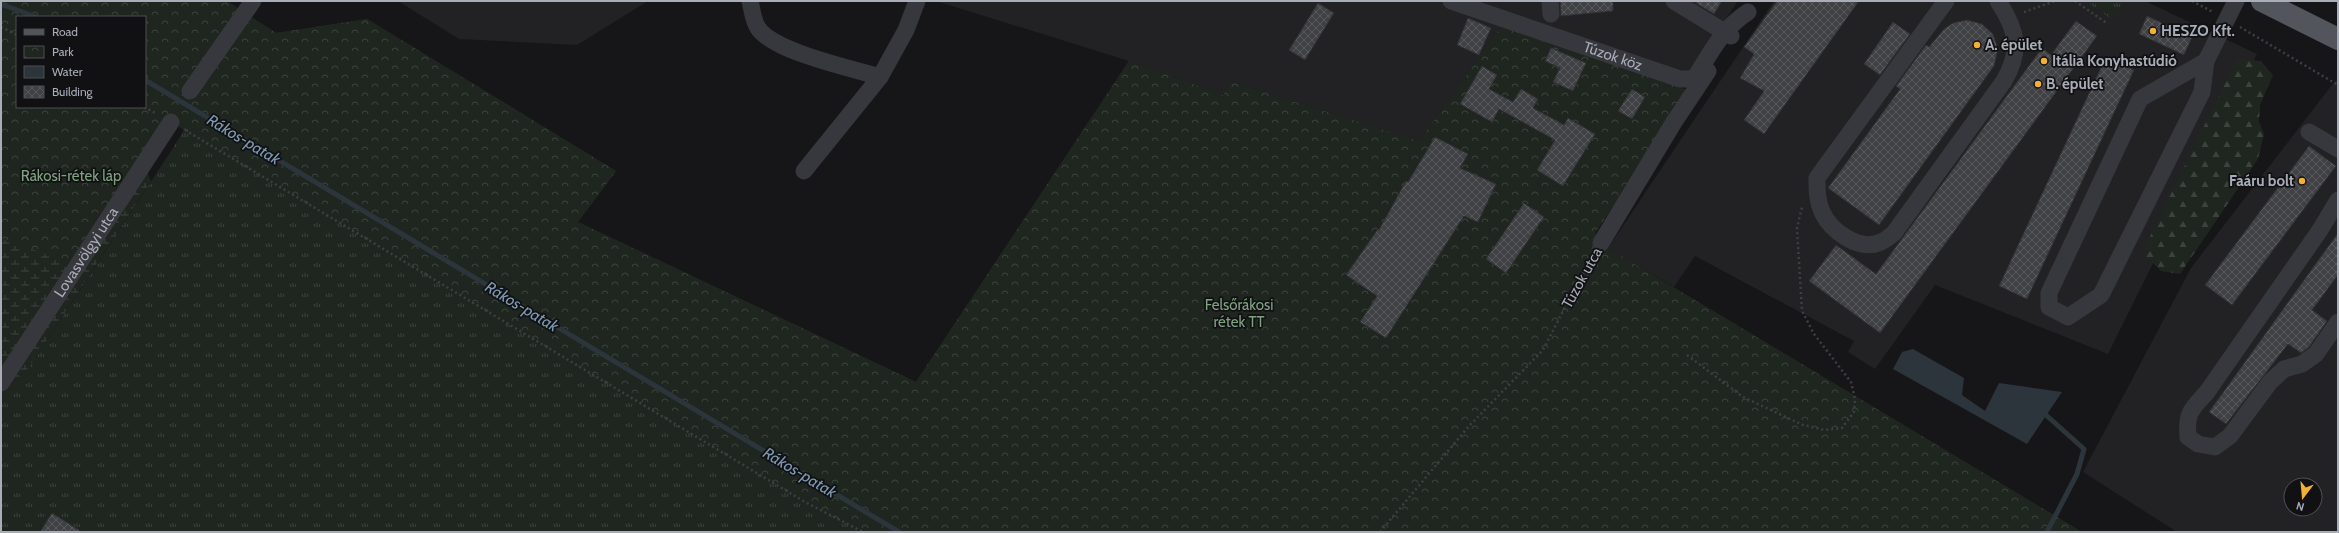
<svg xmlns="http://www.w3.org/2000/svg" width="2339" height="533" viewBox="0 0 2339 533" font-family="Cabin,sans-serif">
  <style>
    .built { fill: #222225; fill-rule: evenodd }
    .grass { fill: url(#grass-tufts) }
    .forest { fill: url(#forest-firs) }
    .wetland { fill: url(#wetland-marsh) }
    .park { fill: url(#park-crowns); fill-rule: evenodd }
    .water { fill: #2c353c }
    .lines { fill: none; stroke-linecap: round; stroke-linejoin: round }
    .stream { stroke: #2c353c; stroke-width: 5 }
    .building { fill: url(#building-cross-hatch); stroke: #303034 }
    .path { stroke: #3d3f44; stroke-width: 2.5; stroke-dasharray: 2 3; stroke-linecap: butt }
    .minor { stroke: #37383d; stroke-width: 17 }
    .major { stroke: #53555c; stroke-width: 22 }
    .poi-dot { fill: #f2b134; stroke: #111113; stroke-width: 1.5 }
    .labels { text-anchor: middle; stroke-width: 3.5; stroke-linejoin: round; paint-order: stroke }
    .poi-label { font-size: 15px; font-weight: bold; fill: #a8adb8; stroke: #111113; text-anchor: start }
    .street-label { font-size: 15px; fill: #a8adb8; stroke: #111113 }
    .park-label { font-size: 15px; fill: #7fa381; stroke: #111113 }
    .water-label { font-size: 16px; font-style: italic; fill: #7f9bb3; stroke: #111113 }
  </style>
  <defs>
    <pattern id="grass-tufts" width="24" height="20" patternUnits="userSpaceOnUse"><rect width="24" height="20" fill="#1e261f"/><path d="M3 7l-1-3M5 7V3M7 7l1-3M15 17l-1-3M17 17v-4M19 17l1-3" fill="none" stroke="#3c433d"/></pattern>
    <pattern id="forest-firs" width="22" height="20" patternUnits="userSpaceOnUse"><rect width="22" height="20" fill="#1e261f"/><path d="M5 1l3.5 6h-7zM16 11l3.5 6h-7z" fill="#3c433d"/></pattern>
    <pattern id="wetland-marsh" width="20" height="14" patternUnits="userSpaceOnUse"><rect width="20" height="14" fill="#1e261f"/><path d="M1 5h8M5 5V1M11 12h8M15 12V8" fill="none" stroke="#3c433d"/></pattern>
    <pattern id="park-crowns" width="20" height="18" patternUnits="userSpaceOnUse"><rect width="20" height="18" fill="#1e261f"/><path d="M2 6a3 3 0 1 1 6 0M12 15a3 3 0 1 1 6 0" fill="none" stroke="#3c433d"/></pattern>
    <pattern id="building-cross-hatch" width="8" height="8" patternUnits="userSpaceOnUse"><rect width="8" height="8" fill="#404145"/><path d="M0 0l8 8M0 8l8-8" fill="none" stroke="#595a5e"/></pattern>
  </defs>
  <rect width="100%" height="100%" fill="#161618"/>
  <!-- built -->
  <g class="built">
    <polygon points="398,1 648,1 577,45 459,39"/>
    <polygon points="936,1 1738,1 1680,88 1503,24 1419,141 1232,82 1223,95 1129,61"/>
    <polygon points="1774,1 2145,1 2257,54 2108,354 1935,285 1875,369 1848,352 1854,341 1695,256 1674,287 1608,248"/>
    <path d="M2338,77v455h-161l-94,-60 108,-204zM2291,485h24v24h-24z"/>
  </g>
  <!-- grass -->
  <g class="grass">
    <polygon points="227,1 276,33 367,19 616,171 578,222 916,382 1129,61 1223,95 1232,82 1419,141 1503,24 1690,91 1595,233 1608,248 2082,532 1,532 1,392 28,369 173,148 231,52"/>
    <polygon points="2085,1 2124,1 2114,21"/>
  </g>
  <!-- forest -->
  <polygon class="forest" points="2237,59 2261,61 2273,75 2260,105 2259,122 2264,134 2258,159 2180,274 2161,271 2146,256 2145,247"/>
  <!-- wetland -->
  <polygon class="wetland" points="1,46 17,107 118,108 151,181 28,369 1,392"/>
  <!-- park -->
  <path class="park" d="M1,1h226l49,32 91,-14 249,152 -38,51 338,160 213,-321 94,34 9,-13 187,59 84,-117 187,67 -95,142 13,15 474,284h-1219l-58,-30 -634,-380 -92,144 -78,-28zM17,17h128v90h-128z"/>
  <!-- water -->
  <polygon class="water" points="1913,349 1964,378 1962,395 1985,411 1999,383 2062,392 2027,444 1893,369 1902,352"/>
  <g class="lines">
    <!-- stream -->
    <g class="stream">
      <polyline points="1,4 36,17"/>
      <polyline points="145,80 899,532"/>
      <polyline points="2046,415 2084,449 2077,474 2047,532"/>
    </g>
  </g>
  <!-- building -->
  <g class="building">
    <polygon points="1560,1 1613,1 1613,11 1561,16"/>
    <polygon points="1693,1 1722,1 1714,14"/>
    <polygon points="1777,1 1859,1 1764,134 1744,120 1764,91 1740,78 1754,54 1744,47"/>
    <polygon points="1318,3 1334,13 1305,60 1289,50"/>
    <polygon points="2147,16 2192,37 2184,55 2139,34"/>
    <polygon points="1468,18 1491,28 1479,55 1457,45"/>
    <polygon points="1967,20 1982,24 1993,34 1998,49 1994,66 1879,225 1828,188 1900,89 1896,86 1926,45 1929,47 1944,29 1953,23"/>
    <polygon points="2076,21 2097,36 1880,333 1809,281 1836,245 1876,274 2042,48 2051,55"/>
    <polygon points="1893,22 1910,34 1880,75 1864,64"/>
    <polygon points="1551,48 1586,63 1573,91 1553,82 1560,68 1545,61"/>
    <polygon points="2106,57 2134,70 2027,299 1999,286"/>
    <polygon points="1482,66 1497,75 1489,89 1513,102 1521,89 1538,99 1533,108 1564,125 1568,118 1595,134 1563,186 1537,170 1555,140 1499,109 1492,122 1460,104"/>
    <polygon points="1632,89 1645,97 1632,119 1618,111"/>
    <polygon points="1435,137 1468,154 1460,168 1496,184 1478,222 1464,216 1386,338 1360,322 1377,296 1346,275 1378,229 1379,230 1406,181 1408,182"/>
    <polygon points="2309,146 2336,166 2232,305 2205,285"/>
    <polygon points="1524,203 1544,217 1506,273 1486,259"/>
    <polygon points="2338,233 2338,275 2312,310 2327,321 2309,347 2301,353 2288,344 2226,424 2209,412"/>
    <polygon points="52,513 82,532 40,532"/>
  </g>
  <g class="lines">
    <!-- path -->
    <g class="path">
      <polyline points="2075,1 2108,24"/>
      <polyline points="2192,1 2213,12"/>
      <polyline points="2024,12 2055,1"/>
      <polyline points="1,27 17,35"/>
      <polyline points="2240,27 2338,85"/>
      <polyline points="144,107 157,114"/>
      <polyline points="185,130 805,502 863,532"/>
      <polyline points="1687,355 1743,397 1803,425 1825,430 1842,428 1854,412 1855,399 1851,382 1814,334 1802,311 1797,228 1802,207"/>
      <polyline points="1380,532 1469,426 1543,350 1591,257"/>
    </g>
    <!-- minor -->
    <g class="minor">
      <path d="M750,1c2,8 3,20 8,27 16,24 93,40 122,49"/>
      <path id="s1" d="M1451,1l229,78h10l6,-3c15,-24 27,-48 52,-64"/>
      <polyline points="1550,1 1551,14"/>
      <polyline points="1674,1 1731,36"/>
      <path d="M1946,1l-129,177c0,12 0,23 5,34 9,19 37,40 59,30 5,-2 9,-6 13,-9l110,-152c18,-31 13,-51 -6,-80"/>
      <polyline points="2206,61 2140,99 2049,293 2049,307 2068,317 2101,295 2202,92 2206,61 2236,1"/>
      <polyline points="190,91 253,1"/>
      <polyline points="2309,132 2338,149"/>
      <polyline points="804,171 880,77 906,30 917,1"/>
      <path d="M2338,200l-18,30 -113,162c-16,18 -21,20 -19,45l10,7 17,3 15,-11 40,-54 14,-13 18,-5 14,-10 22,-32"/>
      <polyline points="1601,243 1674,122 1708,71"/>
      <path id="s2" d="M1,383l170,-261"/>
    </g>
    <!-- major -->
    <polyline class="major" points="2262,1 2338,39"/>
  </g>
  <!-- markers -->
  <g class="poi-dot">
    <circle cx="2153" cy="31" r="4"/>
    <circle cx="1977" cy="45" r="4"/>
    <circle cx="2044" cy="61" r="4"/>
    <circle cx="2038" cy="84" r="4"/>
    <circle cx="2302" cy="181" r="4"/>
  </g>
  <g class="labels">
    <!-- poi labels -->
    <g class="poi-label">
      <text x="2161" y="36">HESZO Kft.</text>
      <text x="1985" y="50">A. épület</text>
      <text x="2052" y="66">Itália Konyhastúdió</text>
      <text x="2046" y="89">B. épület</text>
      <text x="2294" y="186" text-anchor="end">Faáru bolt</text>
    </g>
    <!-- street labels -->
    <g class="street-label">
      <text dy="5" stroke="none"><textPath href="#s1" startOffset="171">Túzok köz</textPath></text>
      <text dy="5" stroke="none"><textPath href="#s2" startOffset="156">Lovasvölgyi utca</textPath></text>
      <text transform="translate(1582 278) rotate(-61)" y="5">Túzok utca</text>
    </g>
    <!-- park labels -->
    <g class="park-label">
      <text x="71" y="181">Rákosi-rétek láp</text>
      <text x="1239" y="310">Felsőrákosi<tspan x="1239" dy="17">rétek TT</tspan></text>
    </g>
    <!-- water labels -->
    <g class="water-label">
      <text transform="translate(244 139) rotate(31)" y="6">Rákos-patak</text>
      <text transform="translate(522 306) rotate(31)" y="6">Rákos-patak</text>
      <text transform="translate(800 472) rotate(31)" y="6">Rákos-patak</text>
    </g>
  </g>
  <!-- border -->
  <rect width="2339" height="533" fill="none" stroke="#a8adb8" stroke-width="4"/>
  <!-- legend -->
  <rect x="16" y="16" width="130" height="92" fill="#111113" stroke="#4d4f55"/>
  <rect x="24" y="29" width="20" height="6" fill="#53555c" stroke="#4d4f55"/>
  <text x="52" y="36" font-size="12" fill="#a8adb8">Road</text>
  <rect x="24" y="46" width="20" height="12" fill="url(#park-crowns)" stroke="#4d4f55"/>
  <text x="52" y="56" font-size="12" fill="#a8adb8">Park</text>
  <rect x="24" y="66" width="20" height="12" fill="#2c353c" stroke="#4d4f55"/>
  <text x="52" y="76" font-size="12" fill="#a8adb8">Water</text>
  <rect x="24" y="86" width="20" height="12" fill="url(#building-cross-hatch)" stroke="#4d4f55"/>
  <text x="52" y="96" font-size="12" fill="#a8adb8">Building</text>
  <!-- north arrow -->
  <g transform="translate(2303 497) rotate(196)"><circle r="19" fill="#111113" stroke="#4d4f55"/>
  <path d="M0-3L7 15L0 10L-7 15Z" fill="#f2b134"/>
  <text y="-6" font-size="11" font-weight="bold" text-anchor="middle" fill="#a8adb8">N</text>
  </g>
</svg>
